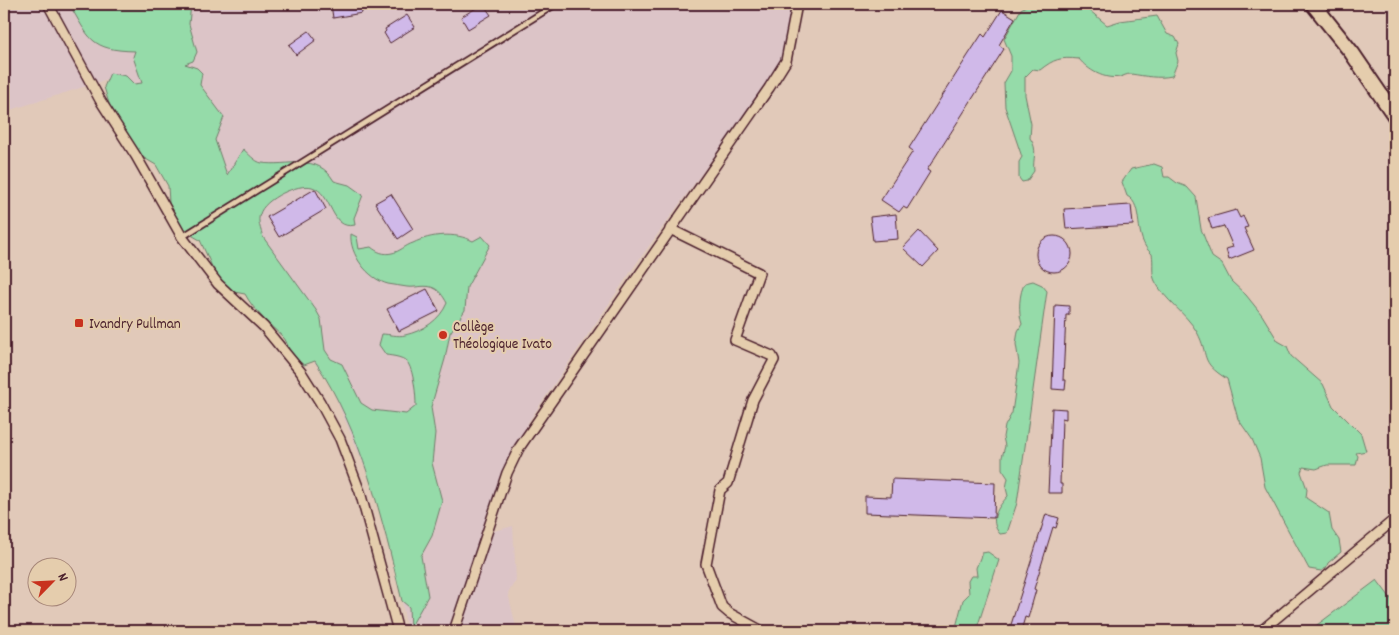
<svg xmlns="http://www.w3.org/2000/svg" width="1399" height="635" viewBox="0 0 1399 635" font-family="Dekko,sans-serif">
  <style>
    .built { fill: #dcc4c7 }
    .green { fill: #95dba9; stroke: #707d6a }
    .building { fill: #d0b9e9; stroke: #4a1f2b }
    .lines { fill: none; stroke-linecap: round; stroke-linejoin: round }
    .service-casing { stroke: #4a1f2b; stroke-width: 8 }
    .minor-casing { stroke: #4a1f2b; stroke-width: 12 }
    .secondary-casing { stroke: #4a1f2b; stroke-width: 18 }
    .service { stroke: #e5cdad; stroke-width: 4.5 }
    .minor { stroke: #e5cdad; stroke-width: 9 }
    .secondary { stroke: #e5cdad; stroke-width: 14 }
    .poi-dot { fill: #c8321e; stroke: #e5cdad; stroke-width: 2 }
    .labels { text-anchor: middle; stroke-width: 4; stroke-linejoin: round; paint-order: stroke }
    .poi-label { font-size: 15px; fill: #4a1f2b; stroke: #e5cdad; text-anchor: start }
  </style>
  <rect width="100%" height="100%" fill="#e1c9b9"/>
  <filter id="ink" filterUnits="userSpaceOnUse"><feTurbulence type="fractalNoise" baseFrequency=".02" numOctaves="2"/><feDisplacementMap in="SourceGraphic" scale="10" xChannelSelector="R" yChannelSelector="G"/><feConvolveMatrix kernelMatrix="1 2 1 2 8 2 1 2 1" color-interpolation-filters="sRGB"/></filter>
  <g filter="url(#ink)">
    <!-- built -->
    <polygon class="built" points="4,4 792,4 783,57 767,84 638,261 529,421 504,471 487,524 494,531 513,526 516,580 508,593 517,631 407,631 402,601 374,490 330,384 112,78 4,112"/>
    <!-- green -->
    <g class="green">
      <path d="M69,4h122l-2,20 8,28 -4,9 -8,3 12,4 5,5 -2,12 24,32 -9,23 12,35 16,-26c5,4 12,13 19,14 26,4 55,-11 72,18l15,4 14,10 -9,23 1,7c-25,6 -22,-32 -43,-38 -14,-4 -48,12 -52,27 -3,7 1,16 3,23l53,73 5,9 4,31 6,9 11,5 19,39 11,7 34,4 10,-8c0,-11 -2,-33 -8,-43 -4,-6 -15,-7 -22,-8l-7,-10 3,-11c6,0 17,3 23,1 18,-4 35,-15 42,-32 -4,-7 -8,-14 -16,-16 -8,-2 -16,1 -24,0 -6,-1 -13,-2 -19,-3 -20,-5 -39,-30 -37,-50l6,3 2,12 12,-2c6,5 13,8 21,6 7,-1 14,-8 21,-10 18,-9 42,-11 60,-2l9,-5 8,9 -23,42 -2,23 -15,23 -5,26 -14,48 4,26 -3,30 10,38 -10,35 -11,20 7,40 -18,32 -1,-21 -7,-6c-20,-83 -40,-169 -87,-240l-11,4c-4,-3 -9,-7 -12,-10 -4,-5 -4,-13 -9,-18 -14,-13 -29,-26 -38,-43l-11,-2 -9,-6 -11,-15 -14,-31 -21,-12 -10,-25 -1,-17 -12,-21 -17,-10 -26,-38 -9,-30 6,-14 16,3 8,8 8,-1 -9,-26 2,-6c-45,-1 -45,-12 -66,-47z"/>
      <path d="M1029,4h57l3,6 18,15 13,-4 37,-5 10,18 8,3 4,7 -3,9 2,8 -6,15c-14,3 -27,0 -41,-2 -5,0 -7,2 -11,3 -16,3 -32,-7 -41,-18 -19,-2 -25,0 -39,11l-7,-1 -8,8v18l6,29 -1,14c9,13 2,20 4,33l-7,10 -5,1 -3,-4v-16l3,-5 -17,-50 -1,-24 7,-12v-15l-7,-17 17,-30z"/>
      <path d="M1154,164l8,3 2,10h5l8,6 10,4 9,10 5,32 11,28 10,7 9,17 15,14 16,20 16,26 9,5 4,10 32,28 10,22 28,28 5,17 -10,2 2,3 -2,9h-29l-11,4 -13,-2 -2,5 6,17 -1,9 23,15 3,17 7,10 2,12 -13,11 -2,5 -5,3 -12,-2 -44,-82 -5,-29 -8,-19 -14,-20 -11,-40c-29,-18 -17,-23 -30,-47 -11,-19 -32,-31 -42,-51 -4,-8 -1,-18 -3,-27 -20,-16 -7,-49 -25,-58l-5,-14 9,-13z"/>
      <path d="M1033,281l9,4 5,6 -30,212 -10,30 -7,1c-12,-14 -2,-27 8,-38l-2,-8 2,-10 -6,-9v-12l3,-11 -2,-9 2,-11 7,-13 7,-50 -3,-19 2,-13 4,-7c-4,-11 -3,-32 3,-41z"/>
      <polygon points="988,552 999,560 976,631 955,631 963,600 969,594 968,581 971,576 977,576 976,568 982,553"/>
      <polygon points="1377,580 1395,604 1395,631 1309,631"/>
    </g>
    <!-- building -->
    <g class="building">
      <polygon points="331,4 361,4 362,13 333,18"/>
      <polygon points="483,4 491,15 468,29 461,17"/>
      <polygon points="1002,10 1015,18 999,45 1004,49 927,170 930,172 907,209 903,207 899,212 881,200 913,151 909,148 967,57 982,34 985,37"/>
      <polygon points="407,15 415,27 390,43 384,33 386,31 385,29"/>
      <polygon points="309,31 316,40 296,55 289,45"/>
      <polygon points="315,189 326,209 279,237 267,217"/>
      <polygon points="391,194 413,229 398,239 375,203"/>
      <polygon points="1131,205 1133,225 1066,229 1064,209"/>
      <polygon points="1236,210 1240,218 1243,216 1248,227 1244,228 1254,250 1229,260 1226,249 1233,247 1224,226 1212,229 1208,218"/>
      <polygon points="896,214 898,239 873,241 870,217"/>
      <polygon points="919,231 938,251 923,267 903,248"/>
      <circle cx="1054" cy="254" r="18"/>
      <polygon points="427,289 439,311 399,331 387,309"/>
      <polygon points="1055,305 1069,306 1069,315 1066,315 1063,380 1066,380 1065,390 1052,389"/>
      <polygon points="1052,408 1066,409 1066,419 1062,418 1060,484 1062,484 1062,493 1048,493"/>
      <polygon points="892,479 995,483 994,518 865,513 865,496 891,497"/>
      <polygon points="1046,514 1059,518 1056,528 1053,527 1034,589 1036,590 1028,618 1025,617 1021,631 1009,631"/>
    </g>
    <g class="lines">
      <!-- service casing -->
      <g class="service-casing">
        <polyline id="service" points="182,237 556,4"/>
      </g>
      <!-- minor casing -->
      <g class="minor-casing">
        <g id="minor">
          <polyline points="48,4 100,100 136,156 182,237 218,284 264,327 301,372 320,402 340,439 360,492 398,631"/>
          <polyline points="670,229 759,273 735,340 772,356 774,360 753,400 728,483 720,490 706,564 722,607 729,613 762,631"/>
          <polyline points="454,631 507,473 519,448 769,88 786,61 797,4"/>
          <polyline points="1261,631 1395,519"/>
        </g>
      </g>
      <!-- secondary casing -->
      <g class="secondary-casing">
        <polyline id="secondary" points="1313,4 1352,53 1395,116"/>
      </g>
      <!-- service -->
      <use href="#service" class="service"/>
      <!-- minor -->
      <use href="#minor" class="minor"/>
      <!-- secondary -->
      <use href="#secondary" class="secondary"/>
    </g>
  </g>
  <!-- markers -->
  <g class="poi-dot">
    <rect x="74" y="318" width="10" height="10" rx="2.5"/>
    <circle cx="443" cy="335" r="5"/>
  </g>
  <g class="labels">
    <!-- poi labels -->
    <g class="poi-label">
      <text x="89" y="328">Ivandry Pullman</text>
      <text x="453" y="331">Collège<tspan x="453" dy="17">Théologique Ivato</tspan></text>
    </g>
  </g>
  <!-- margin -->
  <rect width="1399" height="635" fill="none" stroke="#e5cdad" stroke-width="20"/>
  <rect x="10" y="10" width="1379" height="615" fill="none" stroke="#4a1f2b" stroke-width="2" filter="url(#ink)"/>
  <!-- north arrow -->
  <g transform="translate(52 582) rotate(66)"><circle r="24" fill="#e5cdad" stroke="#a78779"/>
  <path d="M0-4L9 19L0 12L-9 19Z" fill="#c8321e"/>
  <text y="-8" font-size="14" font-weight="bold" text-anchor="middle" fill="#4a1f2b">N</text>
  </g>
</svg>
